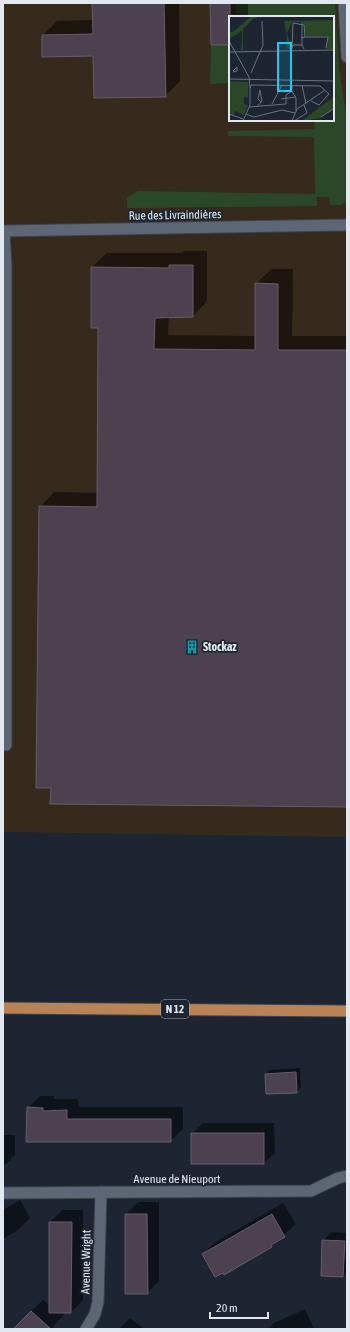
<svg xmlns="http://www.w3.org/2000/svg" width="350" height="1332" viewBox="0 0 350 1332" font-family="'Asap Condensed',sans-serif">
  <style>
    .industrial { fill: #352a1b; fill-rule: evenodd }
    .green { fill: #2a4728 }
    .shadow { fill: #0007 }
    .building { fill: #4c424f; stroke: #675d6a }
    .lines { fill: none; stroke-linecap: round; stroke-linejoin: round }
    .service-casing { stroke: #3c424c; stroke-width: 13 }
    .minor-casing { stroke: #3c424c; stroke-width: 13 }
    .primary-casing { stroke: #3c424c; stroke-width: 13 }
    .service { stroke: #5c6674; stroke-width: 11 }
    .minor { stroke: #5c6674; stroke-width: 11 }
    .primary { stroke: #b98354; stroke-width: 11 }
    .labels { text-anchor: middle; stroke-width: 3.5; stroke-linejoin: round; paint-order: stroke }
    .shield { fill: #1c2531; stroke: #a7aeb7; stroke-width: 1 }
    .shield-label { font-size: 11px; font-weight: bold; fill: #e2e8f0 }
    .street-label { font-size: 12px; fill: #e2e8f0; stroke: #1c2531 }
    .poi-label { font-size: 12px; font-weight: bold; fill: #e2e8f0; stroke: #1c2531; text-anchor: start }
    .inset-road { fill: none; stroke: #6b737d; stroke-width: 1 }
    .view { fill: #18cafc; fill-opacity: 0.15; stroke: #18cafc; stroke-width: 2 }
    .inset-edge { fill: none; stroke: #e2e8f0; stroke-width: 2 }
  </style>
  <rect width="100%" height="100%" fill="#1c2531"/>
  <!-- industrial -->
  <path class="industrial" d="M3,3h344v834l-344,-5zM230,17h103v103h-103z"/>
  <!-- green -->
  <g class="green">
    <polygon points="236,3 335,3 339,68 347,122 347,202 341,205 330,205 329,197 317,197 317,206 127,208 127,198 138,191 315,194 314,137 228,136 228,131 314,129 315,120 333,120 333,17 236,17"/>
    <polygon points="211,45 230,45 230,83 210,84"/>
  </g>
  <!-- shadow -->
  <g class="shadow">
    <polygon points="93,3 179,3 180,81 165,96 94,55 43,56 43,35 57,21 93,20"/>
    <polygon points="211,3 248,3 248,17 230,17 230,44"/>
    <polygon points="184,251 207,251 207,301 193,316 169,316 168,335 256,336 256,284 271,269 293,269 292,336 347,336 347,806 52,787 40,507 54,492 98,493 99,327 92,267 107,253 182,253"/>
    <polygon points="300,1068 301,1087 297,1092 266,1074 270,1070"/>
    <polygon points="40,1096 54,1096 54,1099 78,1099 79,1107 183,1107 183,1129 170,1141 27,1141 28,1108"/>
    <polygon points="203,1123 274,1123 275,1153 264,1163 192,1134"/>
    <polygon points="3,1135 15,1135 15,1155 6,1164 3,1164"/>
    <polygon points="20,1200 30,1218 18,1230 3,1239 3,1210"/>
    <polygon points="138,1202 159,1202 159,1281 147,1293 126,1293 126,1214"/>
    <polygon points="283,1203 296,1224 271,1246 203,1254 214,1243"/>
    <polygon points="62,1210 83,1210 83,1300 71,1312 66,1312 51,1329 12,1329 43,1300 50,1306 50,1222"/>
    <polygon points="331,1232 347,1233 347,1272 343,1276 323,1241"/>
    <polygon points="305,1309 314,1329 268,1329 274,1323"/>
    <polygon points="130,1318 144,1329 119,1329"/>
  </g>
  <!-- building -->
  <g class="building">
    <polygon points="92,3 164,3 166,97 94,98 93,56 42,57 42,35 93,34"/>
    <polygon points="210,3 230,3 230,45 211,45"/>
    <polygon points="169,265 193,265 193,317 155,318 154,349 255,350 255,283 278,284 278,350 347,350 347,807 50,804 51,788 36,788 39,506 97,507 98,328 91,328 91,267 169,268"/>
    <polygon points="296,1072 297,1093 266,1094 265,1074"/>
    <polygon points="27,1107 43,1108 43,1111 67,1110 67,1119 171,1119 171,1142 26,1142"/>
    <rect x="191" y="1133" width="73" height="31"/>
    <polygon points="125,1214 147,1214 148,1294 125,1294"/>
    <polygon points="272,1214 285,1237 271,1245 272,1247 224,1275 223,1273 215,1277 202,1254"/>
    <polygon points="49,1222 72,1222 71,1313 49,1313"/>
    <polygon points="322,1240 345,1241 343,1277 321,1276"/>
    <polygon points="31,1311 51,1329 13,1329"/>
  </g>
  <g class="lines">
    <!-- service casing -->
    <g class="service-casing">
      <g id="service">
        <polyline points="344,3 347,57"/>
        <polyline points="4,231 6,267 6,745"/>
      </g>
    </g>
    <!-- minor casing -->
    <g class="minor-casing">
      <g id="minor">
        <polyline points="3,231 347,225"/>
        <polyline points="3,1193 311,1191 338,1178 347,1176"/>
        <polyline points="86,1329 95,1314 98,1302 101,1192"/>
      </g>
    </g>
    <!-- primary casing -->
    <g class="primary-casing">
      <polyline id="primary" points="3,1008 347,1011"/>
    </g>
    <!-- service -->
    <use href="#service" class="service"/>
    <!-- minor -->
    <use href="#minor" class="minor"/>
    <!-- primary -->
    <use href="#primary" class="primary"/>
  </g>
  <!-- icons -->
  <defs>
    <g id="building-bare" transform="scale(1.08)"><path d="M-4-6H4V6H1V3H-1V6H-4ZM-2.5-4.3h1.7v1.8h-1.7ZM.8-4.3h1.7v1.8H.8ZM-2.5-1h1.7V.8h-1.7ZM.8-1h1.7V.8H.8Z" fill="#0f9aa8" stroke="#1c2531" stroke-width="2.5" paint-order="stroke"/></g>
  </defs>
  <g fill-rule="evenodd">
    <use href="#building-bare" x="192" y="647"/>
  </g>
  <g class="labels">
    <!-- shield labels -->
    <rect class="shield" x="161" y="1000" width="28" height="18" rx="3"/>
    <g class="shield-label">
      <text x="175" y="1013">N 12</text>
    </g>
    <!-- street labels -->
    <g class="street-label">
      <text transform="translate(175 215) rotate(-1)" y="4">Rue des Livraindières</text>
      <text x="177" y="1183">Avenue de Nieuport</text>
      <text transform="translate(86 1262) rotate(-89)" y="4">Avenue Wright</text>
    </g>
    <!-- poi labels -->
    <g class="poi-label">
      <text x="203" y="651">Stockaz</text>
    </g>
  </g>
  <!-- overview -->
  <g transform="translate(229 16)">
    <rect width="105" height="105" fill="#1c2531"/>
    <path d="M22,0h10l-8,3 -10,10v21l-2,1 1,-12 -12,2 12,-2v-8l-13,8v-7h4zM105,4v29h-7l1,-13h-22l-2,-12 -3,-2h-9l-5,11 3,11h11l-11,2 1,4 -5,-2 3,-2h-3l1,-9 -3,-16zM0,65l19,1v16l-4,-1v7l4,1 -4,10 -9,-4 -1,4 -5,-2zM105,81v10l-13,10 1,1 -21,3z" fill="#2a4728"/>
    <path class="inset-road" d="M73,7v22M76,21h23l-2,11M0,25l20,36 1,11M62,32l3,-3h8l2,4M63,33l1,-26 11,2 1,12 -4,1M49,35v18M0,36l105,-2M4,56l4,-1v-4l-4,4M22,57l12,-28 -1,-24M0,63l105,2M63,69v6l4,7v13M73,69l4,19M21,72l1,-3 69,1 9,8 -10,11 -8,-4M52,83l15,-2M43,88l10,-19M20,91l37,-3v-9l6,-4M28,91l5,-6 -2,-11 -2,9 3,3M0,98l14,5M17,98l8,3 28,-7 13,3M92,101l12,-8 1,1M14,105l7,-16v-18M63,105l5,-12 28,-19M65,105l13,-8 -3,-8"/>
    <path class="view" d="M49,27h13v48h-13z"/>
    <rect width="105" height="105" class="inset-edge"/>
  </g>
  <!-- border -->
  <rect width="350" height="1332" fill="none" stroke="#e2e8f0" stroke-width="8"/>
  <!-- scale -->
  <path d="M210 1312v6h58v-6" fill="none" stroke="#e2e8f0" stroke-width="2"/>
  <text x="216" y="1312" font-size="12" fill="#e2e8f0" stroke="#1c2531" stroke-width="3" paint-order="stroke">20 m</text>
</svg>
